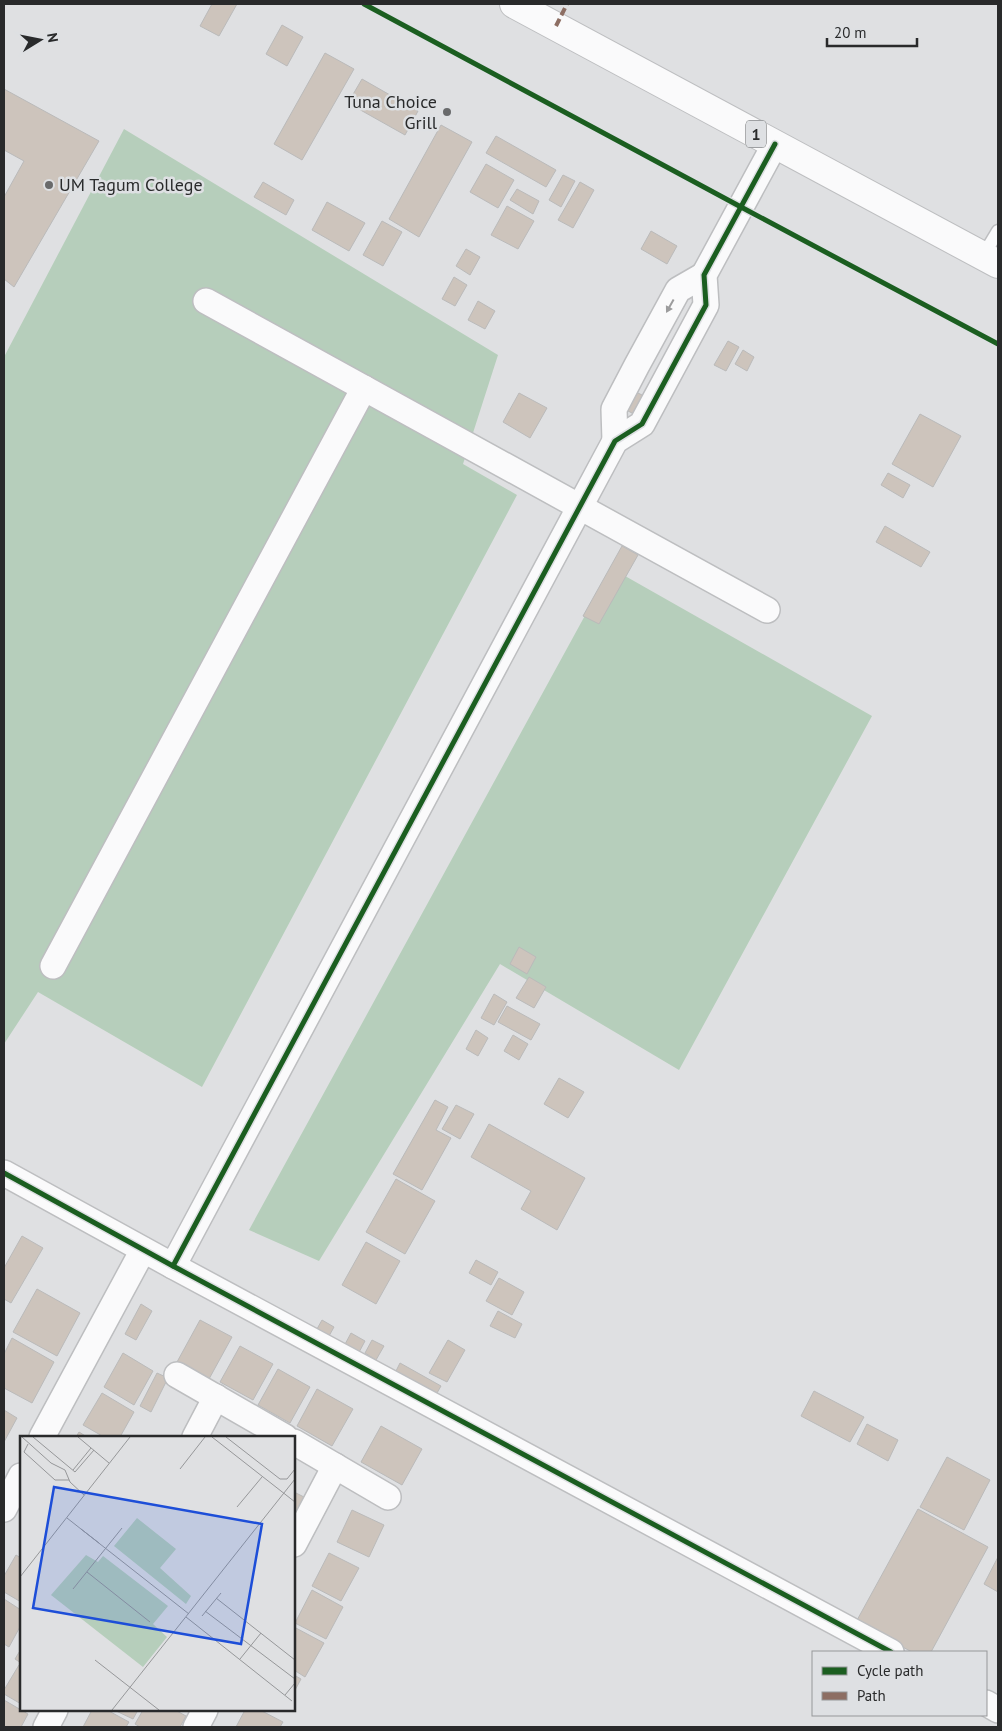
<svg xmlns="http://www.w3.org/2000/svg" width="1002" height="1731" viewBox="0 0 1002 1731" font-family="'PT Sans',sans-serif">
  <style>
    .green { fill: #b6cebb }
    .building { fill: #cdc4bc; stroke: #bababa }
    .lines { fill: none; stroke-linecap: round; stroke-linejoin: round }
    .service-casing { stroke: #bdbec0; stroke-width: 15 }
    .minor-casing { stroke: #bdbec0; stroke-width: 28 }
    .trunk-casing { stroke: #bdbec0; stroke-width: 30 }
    .service { stroke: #fafafb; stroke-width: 12 }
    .minor { stroke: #fafafb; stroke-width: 25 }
    .trunk { stroke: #fafafb; stroke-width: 28 }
    .quiet { stroke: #8d6e63; stroke-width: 4; stroke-dasharray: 8 4; stroke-linecap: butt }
    .cycleway-casing { stroke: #dee0e3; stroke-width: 8 }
    .cycleway { stroke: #1b5e20; stroke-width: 5 }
    .oneway { fill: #9c9c9d }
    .poi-dot { fill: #696a6b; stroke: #dee0e3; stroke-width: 2 }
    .labels { text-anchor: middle; stroke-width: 5; stroke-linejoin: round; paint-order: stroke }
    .shield { fill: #dee0e3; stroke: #5f6162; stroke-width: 1 }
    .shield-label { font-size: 16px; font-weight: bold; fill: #292a2b }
    .poi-label { font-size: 18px; fill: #292a2b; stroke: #dee0e3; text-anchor: end }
    .inset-road { fill: none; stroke: #969799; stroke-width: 1 }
    .view { fill: #1d4ed8; fill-opacity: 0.15; stroke: #1d4ed8; stroke-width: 2.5 }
    .inset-edge { fill: none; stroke: #292a2b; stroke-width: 2.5 }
  </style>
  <rect width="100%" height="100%" fill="#dfe0e2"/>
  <!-- green -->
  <g class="green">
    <polygon points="124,129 498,355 463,464 517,495 202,1087 38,992 4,1044 4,357"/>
    <polygon points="611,568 872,716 679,1070 500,964 319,1261 249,1230"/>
  </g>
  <!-- building -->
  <g class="building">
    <polygon points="212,4 237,4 219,36 200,26"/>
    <polygon points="282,25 303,37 287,66 266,54"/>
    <polygon points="325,53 354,69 302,160 274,144"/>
    <polygon points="362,79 418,111 405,135 348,103"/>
    <polygon points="4,89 99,141 14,287 4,279 4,197 24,161 4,150"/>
    <polygon points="441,125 472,142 419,237 389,219"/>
    <polygon points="496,136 556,170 546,187 486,153"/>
    <polygon points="486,164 514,180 498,208 470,192"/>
    <polygon points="563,175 575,181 561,207 549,200"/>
    <polygon points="263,182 294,200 286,215 254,197"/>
    <polygon points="580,182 594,190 573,228 558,220"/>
    <polygon points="517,189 539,201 533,214 510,200"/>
    <polygon points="327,202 365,223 349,251 312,230"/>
    <polygon points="507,206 534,221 518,249 491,235"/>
    <polygon points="382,221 402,232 383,266 363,255"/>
    <polygon points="651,231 677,246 667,264 641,249"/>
    <polygon points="466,249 480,257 470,275 456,266"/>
    <polygon points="454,277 467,285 455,306 442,299"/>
    <polygon points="478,301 495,311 485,329 468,320"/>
    <polygon points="728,341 739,347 726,371 714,365"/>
    <polygon points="743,350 754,357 747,371 735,364"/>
    <polygon points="634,391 646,397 636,415 624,409"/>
    <polygon points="519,393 547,408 530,438 503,422"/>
    <polygon points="920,414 961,436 933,487 892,464"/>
    <polygon points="888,473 910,485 903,498 881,485"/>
    <polygon points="885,526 930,552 921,567 876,542"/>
    <polygon points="622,546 638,555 599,624 583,616"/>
    <polygon points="519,947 536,957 527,974 510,964"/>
    <polygon points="529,977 546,987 534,1008 516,998"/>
    <polygon points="494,994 507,1002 494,1025 481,1018"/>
    <polygon points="507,1006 540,1024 531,1040 498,1022"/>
    <polygon points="476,1030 488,1038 478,1056 466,1049"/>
    <polygon points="513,1035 528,1044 519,1060 504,1051"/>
    <polygon points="559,1078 584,1092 568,1118 544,1104"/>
    <polygon points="435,1100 448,1107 436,1130 451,1138 422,1190 393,1174"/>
    <polygon points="456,1105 474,1114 460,1139 442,1129"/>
    <polygon points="489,1124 585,1178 557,1230 521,1209 531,1191 471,1157"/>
    <polygon points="396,1179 435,1201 405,1254 366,1232"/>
    <polygon points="22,1236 43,1248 11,1303 4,1299 4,1268"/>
    <polygon points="366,1242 400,1261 376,1304 342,1285"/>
    <polygon points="476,1260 498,1272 491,1285 469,1273"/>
    <polygon points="499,1278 524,1292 512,1315 486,1301"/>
    <polygon points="37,1289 80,1313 57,1356 13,1332"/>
    <polygon points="141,1304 152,1311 136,1340 125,1334"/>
    <polygon points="498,1311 522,1324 515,1338 490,1326"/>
    <polygon points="200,1320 232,1337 209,1379 177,1362"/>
    <polygon points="322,1320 334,1327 329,1336 317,1329"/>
    <polygon points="351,1333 365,1341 357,1356 343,1348"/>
    <polygon points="12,1338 54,1362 32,1403 4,1388 4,1354"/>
    <polygon points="372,1340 384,1346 376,1360 365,1353"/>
    <polygon points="448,1340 465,1350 447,1382 429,1373"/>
    <polygon points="240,1346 273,1364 253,1400 220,1382"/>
    <polygon points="123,1353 153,1371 134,1405 104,1387"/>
    <polygon points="400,1363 441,1386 433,1400 393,1377"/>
    <polygon points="278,1369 310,1387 290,1423 258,1405"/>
    <polygon points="157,1373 168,1378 151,1412 140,1406"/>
    <polygon points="317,1389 353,1409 332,1446 297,1426"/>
    <polygon points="814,1391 864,1417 850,1442 801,1416"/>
    <polygon points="102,1393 134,1412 120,1437 104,1437 83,1425"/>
    <polygon points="4,1410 17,1418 4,1442"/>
    <polygon points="867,1424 898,1440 888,1461 857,1444"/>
    <polygon points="381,1426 422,1449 402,1485 361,1462"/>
    <polygon points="79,1432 87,1437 76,1437"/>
    <polygon points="947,1457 990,1480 964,1530 920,1507"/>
    <polygon points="294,1492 306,1498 294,1520"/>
    <polygon points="918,1509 988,1547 931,1652 912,1652 856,1622"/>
    <polygon points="352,1510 384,1525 369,1557 337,1542"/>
    <polygon points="329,1553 359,1568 341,1601 312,1586"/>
    <polygon points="16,1555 21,1558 21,1602 4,1592 4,1576"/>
    <polygon points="998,1557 998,1592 984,1584"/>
    <polygon points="312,1590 343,1607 326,1639 295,1623"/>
    <polygon points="4,1599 21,1610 21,1625 9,1647 4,1644"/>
    <polygon points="294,1627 324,1643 305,1677 294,1670"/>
    <polygon points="21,1649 21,1663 15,1659"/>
    <polygon points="19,1665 21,1667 21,1704 4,1694 4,1690"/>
    <polygon points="294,1675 301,1679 294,1692"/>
    <polygon points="4,1700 28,1714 21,1727 4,1727"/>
    <polygon points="92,1710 107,1710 129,1722 126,1727 83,1727"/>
    <polygon points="114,1710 138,1710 133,1719"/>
    <polygon points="143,1710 175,1710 186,1716 180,1727 140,1727 135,1724"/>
    <polygon points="245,1710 260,1710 283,1722 280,1727 236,1727"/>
  </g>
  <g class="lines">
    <!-- service casing -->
    <g class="service-casing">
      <polyline id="service" points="983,256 998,231"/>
    </g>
    <!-- minor casing -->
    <g class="minor-casing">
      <g id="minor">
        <polyline points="206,301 767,610"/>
        <polyline points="615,441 614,409 637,365 678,290 704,275"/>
        <polyline points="53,966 364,388"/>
        <polyline points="4,1173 173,1266 891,1652"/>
        <polyline points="173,1266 615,441 642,424 706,305 704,275 775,144"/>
        <polyline points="177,1375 285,1437"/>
        <polyline points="42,1437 143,1250"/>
        <polyline points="195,1437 216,1397"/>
        <polyline points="294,1442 388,1497"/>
        <polyline points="4,1509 21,1476"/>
        <polyline points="294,1544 335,1466"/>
        <polyline points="986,1703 998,1710"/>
        <polyline points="46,1727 55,1710"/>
        <polyline points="196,1727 205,1710"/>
      </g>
    </g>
    <!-- trunk casing -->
    <g class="trunk-casing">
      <polyline id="trunk" points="514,4 998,264"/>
    </g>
    <!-- service -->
    <use href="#service" class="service"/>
    <!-- minor -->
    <use href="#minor" class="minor"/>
    <!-- trunk -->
    <use href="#trunk" class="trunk"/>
    <!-- quiet -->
    <polyline class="quiet" points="556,26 567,4"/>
    <!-- cycleway casing -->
    <g class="cycleway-casing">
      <g id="cycleway">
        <polyline points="364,4 741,207 998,344"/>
        <polyline points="4,1173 173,1266 891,1652"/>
        <polyline points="173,1266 615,441 642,424 706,305 704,275 775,144"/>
      </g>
    </g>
    <!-- cycleway -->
    <use href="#cycleway" class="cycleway"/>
  </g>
  <!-- one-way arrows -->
  <defs><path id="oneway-solid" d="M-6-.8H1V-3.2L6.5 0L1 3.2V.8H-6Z" transform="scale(1.25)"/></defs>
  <use class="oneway" href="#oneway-solid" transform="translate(670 306) rotate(119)"/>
  <!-- markers -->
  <g class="poi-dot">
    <circle cx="447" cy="112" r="5"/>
    <circle cx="49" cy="185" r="5"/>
  </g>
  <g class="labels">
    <!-- shield labels -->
    <rect class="shield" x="746" y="120.5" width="20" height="27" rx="4"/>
    <g class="shield-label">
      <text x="756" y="140">1</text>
    </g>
    <!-- poi labels -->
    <g class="poi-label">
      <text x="437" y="108">Tuna Choice<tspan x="437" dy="21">Grill</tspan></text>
      <text x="59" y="191" text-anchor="start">UM Tagum College</text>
    </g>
  </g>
  <!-- overview -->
  <g transform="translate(20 1436)">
    <rect width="275" height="275" fill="#dfe0e2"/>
    <path d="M117,82l39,31 -16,19 31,28 -5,8 -72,-58zM66,119l12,7 5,-6 65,50 -15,18 14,13 -24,30 -92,-72z" fill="#b6cebb"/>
    <path class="inset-road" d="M2,1l29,26 14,7 5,12 14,13M13,1l42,35 19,-22M58,1l31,26M192,1l83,65M206,1l54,42h7l8,-10M8,8l-4,8 31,28h14M160,33l25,-32M53,34l18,-22M217,71l25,-30M47,82l122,96M61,93l18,14M67,136l63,50M0,141l110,-140M53,153l49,-61M196,162l79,62M185,175l90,68M182,180l19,-23M166,181l106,84M220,223l21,-26M75,224l64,50M265,259l10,-12M92,274l183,-231"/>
    <path class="view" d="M34,51l208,37 -21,120 -208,-36z"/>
    <rect width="275" height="275" class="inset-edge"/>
  </g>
  <!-- border -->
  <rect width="1002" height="1731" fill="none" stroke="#292a2b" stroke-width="10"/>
  <!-- legend -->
  <rect x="812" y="1651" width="175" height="65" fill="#dee0e3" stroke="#969799"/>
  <rect x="822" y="1667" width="25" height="8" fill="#1b5e20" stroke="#969799"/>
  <text x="857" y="1676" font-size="15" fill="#292a2b">Cycle path</text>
  <rect x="822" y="1692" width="25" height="8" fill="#8d6e63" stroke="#969799"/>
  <text x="857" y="1701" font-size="15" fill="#292a2b">Path</text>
  <!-- north arrow -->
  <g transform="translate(40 40) rotate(80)" stroke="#dee0e3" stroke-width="4" paint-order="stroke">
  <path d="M0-4L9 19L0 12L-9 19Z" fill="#292a2b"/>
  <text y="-8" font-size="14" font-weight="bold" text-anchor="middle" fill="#292a2b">N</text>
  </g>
  <!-- scale -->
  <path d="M827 38v8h90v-8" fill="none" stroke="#292a2b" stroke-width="2.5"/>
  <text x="834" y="38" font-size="15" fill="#292a2b" stroke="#dee0e3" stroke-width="4" paint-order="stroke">20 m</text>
</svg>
